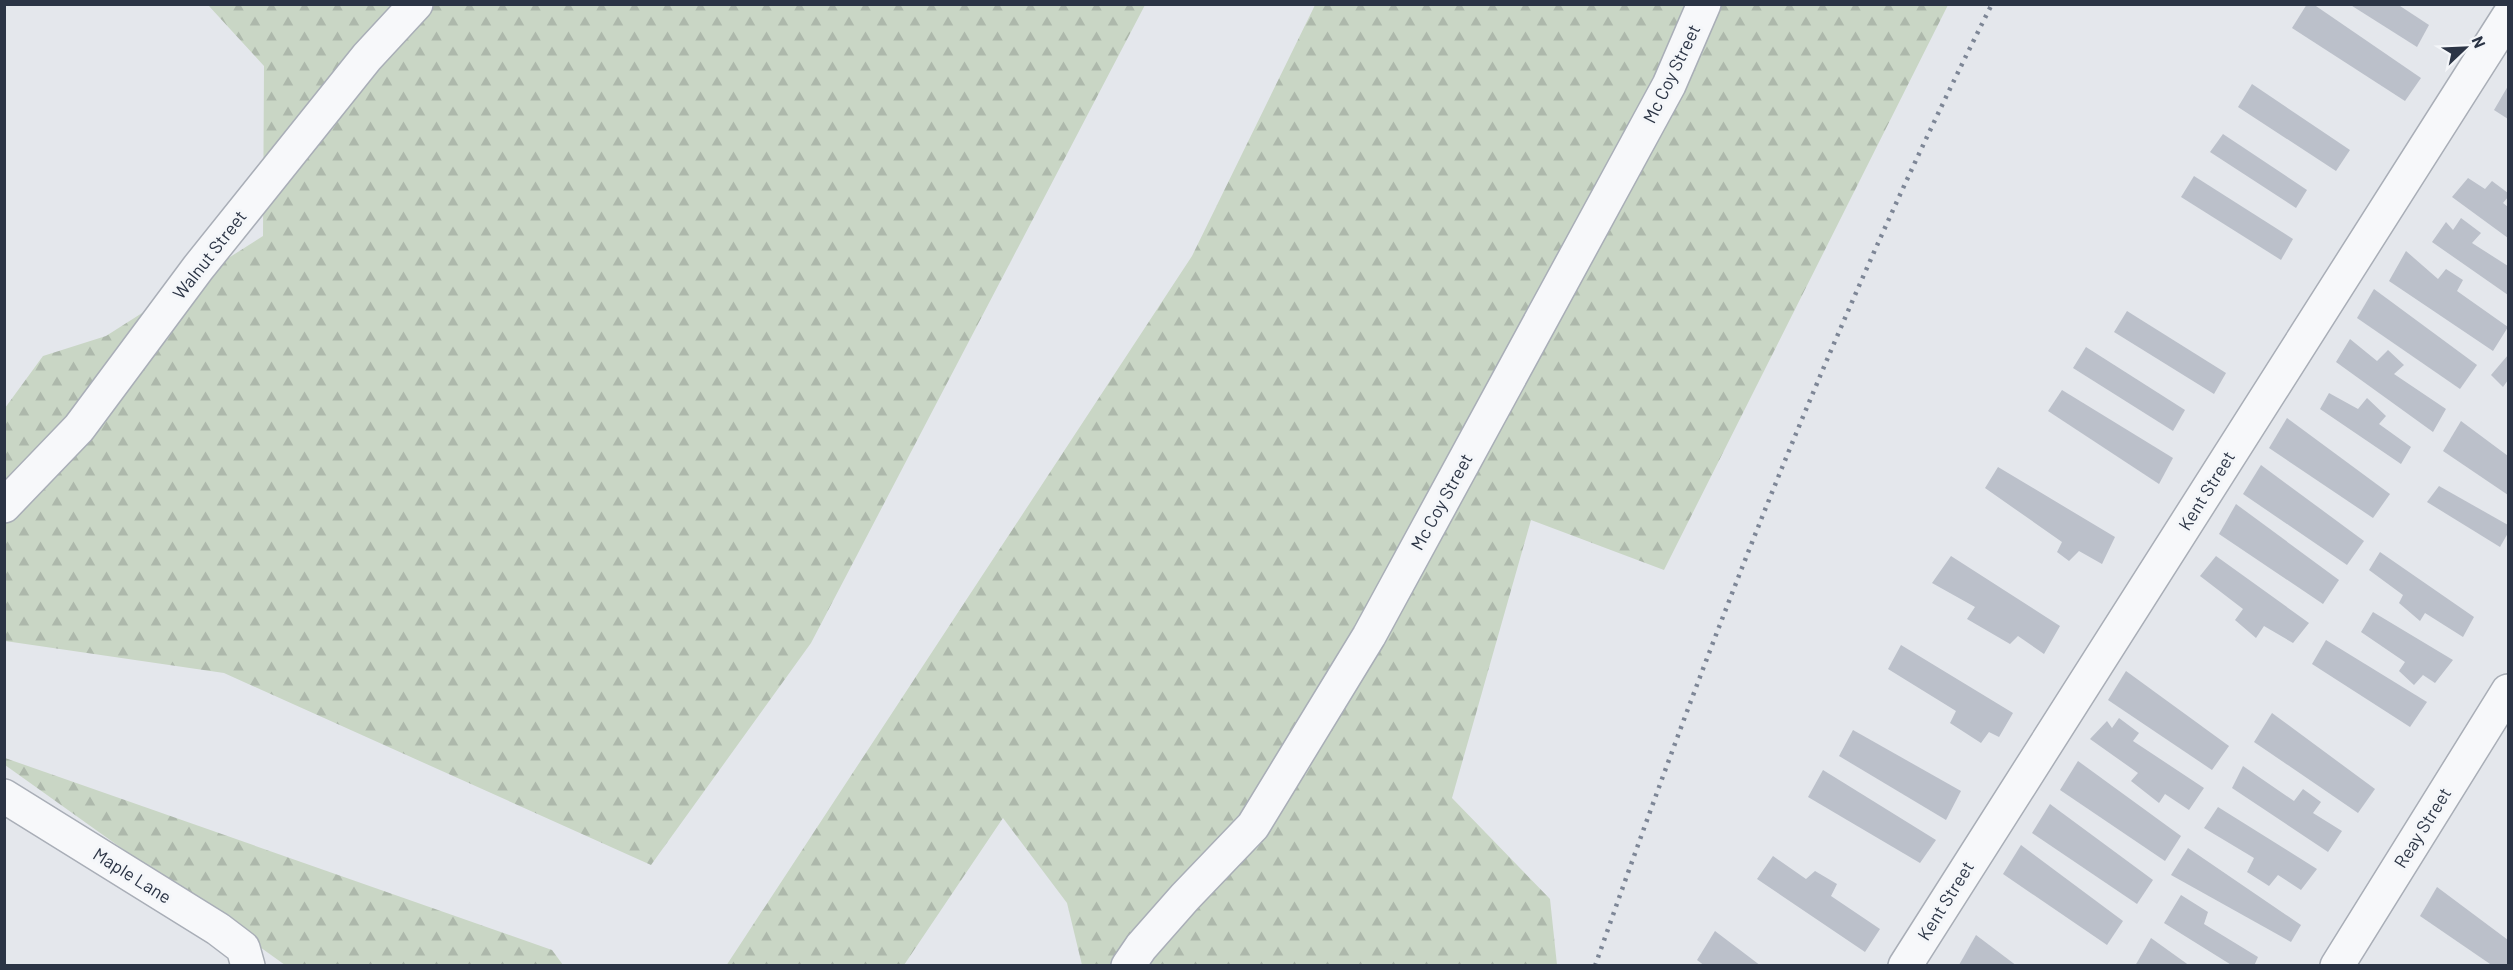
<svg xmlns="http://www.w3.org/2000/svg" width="2513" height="970" viewBox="0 0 2513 970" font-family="Barlow,sans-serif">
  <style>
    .forest { fill: url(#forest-firs) }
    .building { fill: #bbc0ca }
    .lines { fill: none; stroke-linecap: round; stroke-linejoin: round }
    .street-casing { stroke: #a9aeb7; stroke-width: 36 }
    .street { stroke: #f7f8fa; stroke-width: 33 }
    .rail { stroke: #7d8696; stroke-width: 4.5; stroke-dasharray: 3 6; stroke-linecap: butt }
    .labels { text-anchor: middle; stroke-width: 6; stroke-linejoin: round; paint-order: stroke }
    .street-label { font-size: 18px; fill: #2b3445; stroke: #f4f6f9 }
  </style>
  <defs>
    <pattern id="forest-firs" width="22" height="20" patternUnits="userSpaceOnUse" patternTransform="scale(1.5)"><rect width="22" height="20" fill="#c9d6c5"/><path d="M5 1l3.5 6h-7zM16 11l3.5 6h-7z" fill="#adb8ab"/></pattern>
  </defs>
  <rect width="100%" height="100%" fill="#e4e7ec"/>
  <!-- forest -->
  <g class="forest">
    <polygon points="208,5 1145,5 811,643 651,865 224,673 5,641 5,408 43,356 106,336 263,236 264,66"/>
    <polygon points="1315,5 1948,5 1664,570 1531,520 1452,798 1550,899 1557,965 1082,965 1067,903 1003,818 904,965 726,966 1192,256"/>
    <polygon points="5,758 552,950 563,965 285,965 5,765"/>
  </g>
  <!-- building -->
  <g class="building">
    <polygon points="2307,4 2313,4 2421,78 2405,101 2292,28"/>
    <polygon points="2349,4 2397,4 2429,25 2417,47"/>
    <polygon points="2252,84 2350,150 2336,171 2238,107"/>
    <polygon points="2508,86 2508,119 2494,110"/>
    <polygon points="2223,134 2307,190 2296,208 2210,152"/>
    <polygon points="2194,176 2293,239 2281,260 2181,197"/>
    <polygon points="2468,178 2485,189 2492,181 2508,193 2508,197 2503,203 2508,207 2508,238 2452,197"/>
    <polygon points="2461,218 2481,233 2472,243 2508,266 2508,295 2432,242 2446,222 2453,230"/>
    <polygon points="2406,251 2438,279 2446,269 2463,280 2457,291 2508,327 2493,351 2389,281"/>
    <polygon points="2374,289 2477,365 2460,389 2357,318"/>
    <polygon points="2127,311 2226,373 2214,394 2114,332"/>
    <polygon points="2350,339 2377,361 2388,350 2404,365 2394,374 2446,409 2433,432 2336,362"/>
    <polygon points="2086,347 2185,410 2173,431 2073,368"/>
    <polygon points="2508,355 2508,380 2503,387 2491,375"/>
    <polygon points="2062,390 2173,458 2159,484 2048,411"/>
    <polygon points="2329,393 2358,409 2367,398 2386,416 2379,424 2411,447 2401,464 2320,409"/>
    <polygon points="2287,418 2390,494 2373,518 2269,448"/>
    <polygon points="2461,421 2508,456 2508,495 2443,451"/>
    <polygon points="2261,465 2364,541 2347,565 2243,494"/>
    <polygon points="1998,467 2115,537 2102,564 2079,551 2069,561 2057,552 2062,542 1985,488"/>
    <polygon points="2439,486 2508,525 2508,533 2500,547 2427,502"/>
    <polygon points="2236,504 2339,580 2323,604 2219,534"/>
    <polygon points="2380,552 2474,617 2463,637 2425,613 2420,621 2399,603 2403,595 2369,570"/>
    <polygon points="1951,556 2060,626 2044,654 2018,636 2010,644 1967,619 1975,607 1932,583"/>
    <polygon points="2216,556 2309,623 2293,643 2264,626 2256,638 2235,620 2243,609 2200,576"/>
    <polygon points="2373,612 2453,660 2435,683 2423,675 2414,685 2399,671 2405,662 2361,632"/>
    <polygon points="2326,640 2427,702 2410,727 2312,664"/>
    <polygon points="1901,645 2013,713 1999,737 1989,732 1981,743 1950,723 1956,711 1888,669"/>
    <polygon points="2126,671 2229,746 2212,770 2108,700"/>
    <polygon points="2272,713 2375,789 2358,813 2254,742"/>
    <polygon points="2119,718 2139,733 2133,741 2204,788 2189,810 2165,794 2159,803 2131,781 2138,773 2090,739 2107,721 2112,728"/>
    <polygon points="1853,730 1961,791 1946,820 1839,756"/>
    <polygon points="2078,761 2181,836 2165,861 2060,790"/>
    <polygon points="2243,766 2294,801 2303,789 2321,802 2313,813 2342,831 2328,852 2232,788"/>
    <polygon points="1823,770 1936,840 1920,863 1808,797"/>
    <polygon points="2050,804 2153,880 2137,904 2032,833"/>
    <polygon points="2218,807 2317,869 2301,890 2278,875 2269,886 2247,872 2254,858 2204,828"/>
    <polygon points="2021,845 2123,921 2107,945 2003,874"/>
    <polygon points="2188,848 2301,925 2291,942 2171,875"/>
    <polygon points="1773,856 1806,879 1815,871 1837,884 1831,896 1880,929 1865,952 1757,879"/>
    <polygon points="2437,887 2508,940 2508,966 2493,966 2420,916"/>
    <polygon points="2181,895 2208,912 2204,924 2258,957 2254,966 2233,966 2164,923"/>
    <polygon points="1715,931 1761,966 1705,966 1697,960"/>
    <polygon points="1976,935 2017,966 1959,965"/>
    <polygon points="2151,938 2190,966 2135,966"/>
  </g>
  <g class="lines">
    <!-- street casing -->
    <g class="street-casing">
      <g id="street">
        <polyline points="4,506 79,428 198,268 367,57 416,4"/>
        <polyline points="4,796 218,929 243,948 248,966"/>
        <polyline points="1128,966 1141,947 1185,897 1253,826 1369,636 1669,85 1704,4"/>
        <polyline points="1905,966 2508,17"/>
        <polyline points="2337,966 2508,691"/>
      </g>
    </g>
    <!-- street -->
    <use href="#street" class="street"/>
    <!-- rail -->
    <path class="rail" d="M1595,966c115,-328 240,-652 397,-962"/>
  </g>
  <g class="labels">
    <!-- street labels -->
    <g class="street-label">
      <text transform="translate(1672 74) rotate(-64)" y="6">Mc Coy Street</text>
      <text transform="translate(210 255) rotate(-52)" y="6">Walnut Street</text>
      <text transform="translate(2207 491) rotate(-58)" y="6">Kent Street</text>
      <text transform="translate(1442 502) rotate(-61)" y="6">Mc Coy Street</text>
      <text transform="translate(2423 828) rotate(-58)" y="6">Reay Street</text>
      <text transform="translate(132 876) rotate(32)" y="6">Maple Lane</text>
      <text transform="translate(1946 901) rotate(-58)" y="6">Kent Street</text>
    </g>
  </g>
  <!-- border -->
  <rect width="2513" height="970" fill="none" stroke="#2b3445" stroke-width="12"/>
  <!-- north arrow -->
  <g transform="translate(2465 48) rotate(67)" stroke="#f4f6f9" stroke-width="4.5" paint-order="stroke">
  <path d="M0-4.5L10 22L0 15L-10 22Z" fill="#2b3445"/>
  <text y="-9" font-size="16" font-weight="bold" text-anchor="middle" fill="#2b3445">N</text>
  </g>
</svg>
